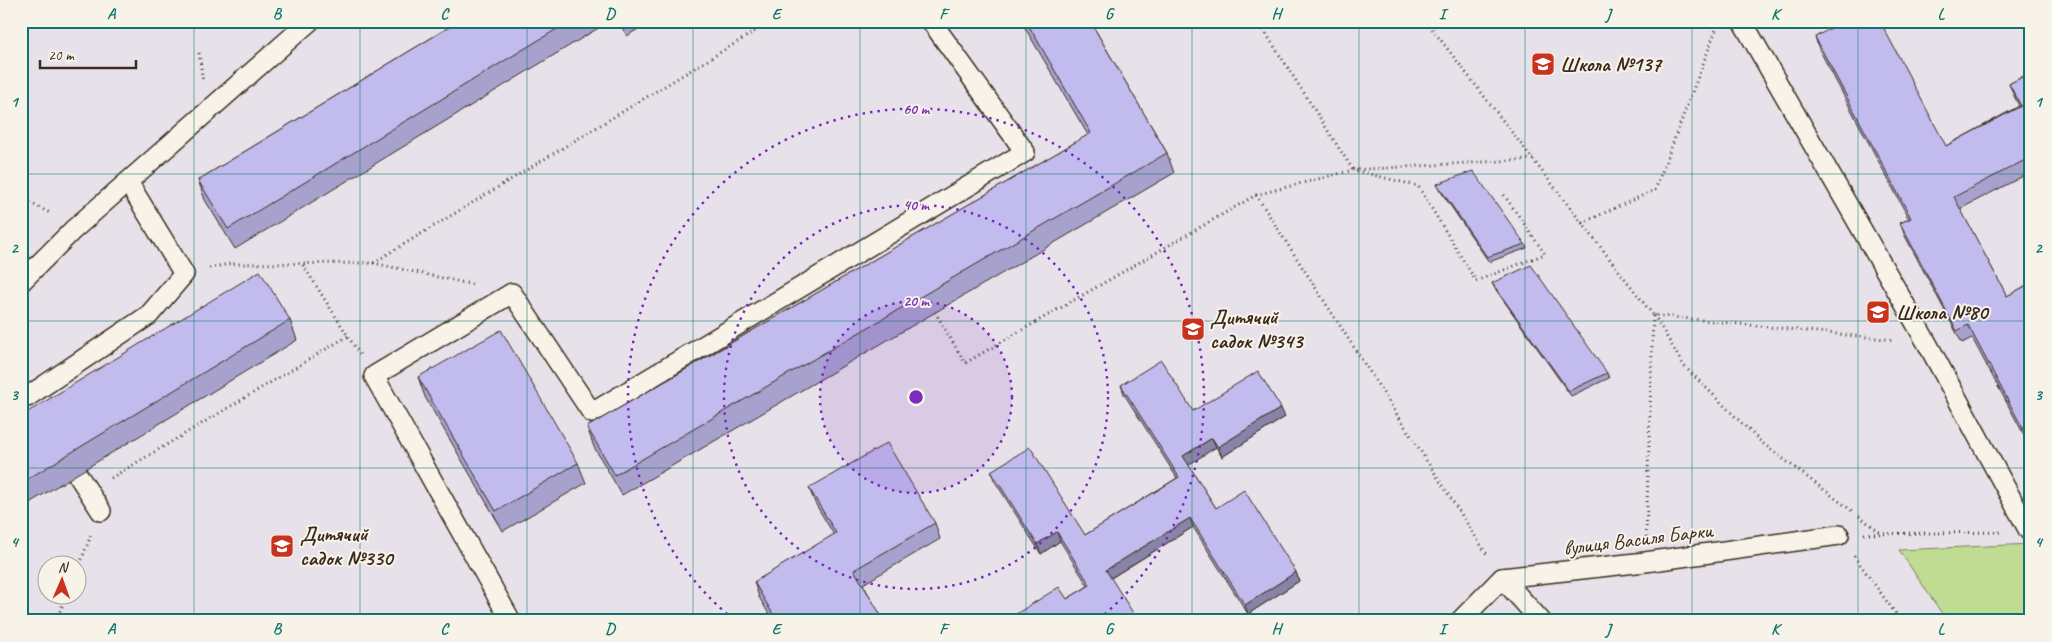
<svg xmlns="http://www.w3.org/2000/svg" width="2052" height="642" viewBox="0 0 2052 642" font-family="Caveat,sans-serif">
  <style>
    .green { fill: #c0db92; stroke: #7e8258 }
    .lines { fill: none; stroke-linecap: round; stroke-linejoin: round }
    .lane-casing { stroke: #3b2a1e; stroke-width: 22 }
    .path { stroke: #3b2a1e; stroke-width: 3; stroke-dasharray: 1 4; stroke-linecap: butt }
    .lane { stroke: #f7f3e8; stroke-width: 19 }
    .wall { fill: #a7a2cd; stroke: #3b2a1e }
    .shaded-wall { fill: #8884a7; stroke: #3b2a1e }
    .building { fill: #c2bcee; stroke: #3b2a1e }
    .grid { fill: none; stroke: #0f766e; stroke-width: 1; stroke-opacity: 0.55 }
    .ring { fill: none; stroke: #7b2cbf; stroke-width: 2.5; stroke-dasharray: 2.5 5 }
    .labels { text-anchor: middle; stroke-width: 4; stroke-linejoin: round; paint-order: stroke }
    .poi-label { font-size: 21px; font-weight: bold; fill: #3b2a1e; stroke: #f7f3e8; text-anchor: start }
    .street-label { font-size: 21px; fill: #3b2a1e; stroke: #f7f3e8 }
    .centre { fill: #7b2cbf; stroke: #f7f3e8; stroke-width: 2.5 }
    .ring-label { font-size: 15px; text-anchor: middle; font-weight: bold; fill: #7b2cbf; stroke: #f7f3e8; stroke-width: 4; stroke-linejoin: round; paint-order: stroke }
    .neatline { fill: none; stroke: #0f766e; stroke-width: 2 }
    .grid-label { font-size: 16px; text-anchor: middle; font-weight: bold; fill: #0f766e }
  </style>
  <rect width="100%" height="100%" fill="#e7e2ea"/>
  <filter id="ink" filterUnits="userSpaceOnUse"><feTurbulence type="fractalNoise" baseFrequency=".02" numOctaves="2"/><feDisplacementMap in="SourceGraphic" scale="10" xChannelSelector="R" yChannelSelector="G"/><feConvolveMatrix kernelMatrix="1 2 1 2 8 2 1 2 1" color-interpolation-filters="sRGB"/></filter>
  <g filter="url(#ink)">
    <!-- green -->
    <polygon class="green" points="2031,544 2031,621 1947,621 1899,550"/>
    <g class="lines">
      <!-- lane casing -->
      <g class="lane-casing">
        <g id="lane">
          <polyline points="1742,21 1927,343 2029,531 2031,530"/>
          <polyline points="21,282 73,230 310,21"/>
          <polyline points="21,393 27,397 149,315 184,274 128,182"/>
          <polyline points="63,452 101,511"/>
          <polyline points="1502,578 1541,621"/>
          <polyline points="511,621 374,376 512,293 592,413 1025,152 931,21"/>
          <polyline points="1460,621 1502,578 1645,562 1839,535"/>
        </g>
      </g>
      <!-- path -->
      <g class="path">
        <polyline points="1258,21 1353,170 1418,186 1476,281 1545,254 1502,192"/>
        <polyline points="1426,21 1653,315 1895,340"/>
        <polyline points="199,53 203,82"/>
        <polyline points="1256,195 1488,556"/>
        <polyline points="21,198 52,214"/>
        <polyline points="1582,223 1655,190 1717,27"/>
        <polyline points="373,263 475,285"/>
        <polyline points="303,265 360,355"/>
        <polyline points="209,268 229,264 373,263 772,21"/>
        <polyline points="935,312 965,363 1256,195 1353,170 1533,159"/>
        <polyline points="1654,315 1684,366 1761,442 1852,511"/>
        <polyline points="111,478 348,336"/>
        <polyline points="1859,516 1882,534"/>
        <polyline points="1864,534 2001,532"/>
        <polyline points="1646,537 1653,316"/>
        <polyline points="1854,556 1901,621"/>
        <polyline points="78,569 91,535"/>
        <polyline points="59,621 58,616 67,594"/>
      </g>
      <!-- lane -->
      <use href="#lane" class="lane"/>
    </g>
    <!-- wall -->
    <g class="wall">
      <polygon points="459,21 610,21 235,249 205,200 198,180"/>
      <polygon points="618,21 651,21 627,36"/>
      <polygon points="1021,21 1090,21 1167,153 1174,173 622,495 594,447 587,427 1088,135"/>
      <polygon points="1815,37 1946,146 2019,106 2014,96 2009,84 2031,72 2031,172 1960,209 2007,296 2031,283 2031,448 1972,338 1962,343 1905,236 1900,223 1909,219 1819,49"/>
      <polygon points="1437,184 1525,244 1527,248 1489,262 1439,189"/>
      <polygon points="1492,283 1607,373 1609,378 1571,396 1494,287"/>
      <polygon points="290,320 297,340 21,508 21,416"/>
      <polygon points="418,377 578,463 586,483 503,531 425,397"/>
      <polygon points="1121,385 1193,411 1285,417 1222,457 1216,447 1188,464 1216,508 1296,572 1299,581 1248,614 1193,527 1111,578 1067,599 1088,586 1060,541 1041,554 994,480 991,471 1085,535 1177,478 1124,394"/>
      <polygon points="809,488 935,523 940,539 863,584 883,621 773,621 759,597 754,582 834,535 815,503"/>
    </g>
    <!-- shaded-wall -->
    <g class="shaded-wall">
      <polygon points="1281,408 1285,417 1222,457 1218,447"/>
      <polygon points="1212,438 1216,447 1187,466 1183,456"/>
      <polygon points="1190,518 1193,527 1109,579 1106,570"/>
      <polygon points="1057,532 1060,541 1041,554 1037,544"/>
      <polygon points="1296,572 1299,581 1248,614 1245,605"/>
    </g>
    <!-- building -->
    <g class="building">
      <polygon points="459,21 570,21 228,229 198,180"/>
      <polygon points="1026,21 1090,21 1167,153 615,475 587,427 1091,133"/>
      <polygon points="1844,21 1880,21 1946,146 2021,106 2009,84 2031,72 2031,157 1954,197 2007,296 2031,283 2031,444 1968,325 1957,331 1900,223 1911,218 1815,37"/>
      <polygon points="1473,171 1525,244 1487,257 1437,184"/>
      <polygon points="1531,265 1607,373 1569,391 1492,283"/>
      <polygon points="260,271 290,320 21,483 21,416"/>
      <polygon points="501,330 578,463 496,511 418,377"/>
      <polygon points="1161,360 1193,411 1258,371 1281,408 1218,447 1212,438 1183,456 1216,508 1244,490 1296,572 1245,605 1190,518 1106,570 1138,621 1005,621 1059,587 1067,599 1090,585 1057,532 1037,544 991,471 1030,447 1085,535 1179,477 1121,385"/>
      <polygon points="887,443 935,523 854,570 882,617 876,621 777,621 754,582 836,533 809,488"/>
      <polygon points="1744,618 1746,621 1740,621"/>
    </g>
  </g>
  <!-- grid -->
  <path class="grid" d="M194,21v600M360,21v600M527,21v600M693,21v600M860,21v600M1026,21v600M1192,21v600M1359,21v600M1525,21v600M1692,21v600M1858,21v600M21,174h2010M21,321h2010M21,468h2010"/>
  <!-- distance rings -->
  <circle cx="916" cy="397" r="96" fill="#7b2cbf" fill-opacity=".12"/>
  <g class="ring">
    <circle cx="916" cy="397" r="96"/>
    <circle cx="916" cy="397" r="192"/>
    <path d="M733 619A288 288 0 1 1 1099 619"/>
  </g>
  <!-- icons -->
  <defs>
    <g id="school-square" transform="scale(1.25)"><rect x="-9" y="-9" width="18" height="18" rx="4" fill="#c8321e" stroke="#f7f3e8"/><path d="M0-5L7-2L0 1L-7-2ZM-4 1L0 2.5L4 1V4Q0 6-4 4Z" fill="#fff"/></g>
  </defs>
  <g fill-rule="evenodd">
    <use href="#school-square" x="1543" y="64"/>
    <use href="#school-square" x="1878" y="312"/>
    <use href="#school-square" x="1193" y="329"/>
    <use href="#school-square" x="282" y="546"/>
  </g>
  <g class="labels">
    <!-- poi labels -->
    <g class="poi-label">
      <text x="1560" y="71">Школа №137</text>
      <text x="1896" y="319">Школа №80</text>
      <text x="1210" y="324">Дитячий<tspan x="1210" dy="24">садок №343</tspan></text>
      <text x="300" y="541">Дитячий<tspan x="300" dy="24">садок №330</tspan></text>
    </g>
    <!-- street labels -->
    <g class="street-label">
      <text transform="translate(1638 539) rotate(-7)" y="7">вулиця Василя Барки</text>
    </g>
  </g>
  <circle cx="916" cy="397" r="8" class="centre"/>
  <g class="ring-label">
    <text x="916" y="114">60 m</text>
    <text x="916" y="210">40 m</text>
    <text x="916" y="306">20 m</text>
  </g>
  <!-- margin -->
  <rect width="2052" height="642" fill="none" stroke="#f7f3e8" stroke-width="55"/>
  <!-- north arrow -->
  <g transform="translate(62 580) rotate(2)"><circle r="24" fill="#f7f3e8" stroke="#aca397"/>
  <path d="M0-4L9 19L0 12L-9 19Z" fill="#c8321e"/>
  <text y="-8" font-size="14" font-weight="bold" text-anchor="middle" fill="#3b2a1e">N</text>
  </g>
  <!-- scale -->
  <path d="M40 60v8h96v-8" fill="none" stroke="#3b2a1e" stroke-width="2.5"/>
  <text x="48" y="60" font-size="15" fill="#3b2a1e" stroke="#f7f3e8" stroke-width="4" paint-order="stroke">20 m</text>
  <rect x="28" y="28" width="1996" height="586" class="neatline"/>
  <g class="grid-label">
    <text x="111" y="19">A</text>
    <text x="277" y="19">B</text>
    <text x="444" y="19">C</text>
    <text x="610" y="19">D</text>
    <text x="776" y="19">E</text>
    <text x="943" y="19">F</text>
    <text x="1109" y="19">G</text>
    <text x="1276" y="19">H</text>
    <text x="1442" y="19">I</text>
    <text x="1608" y="19">J</text>
    <text x="1775" y="19">K</text>
    <text x="1941" y="19">L</text>
    <text x="14" y="107">1</text>
    <text x="2038" y="107">1</text>
    <text x="14" y="253">2</text>
    <text x="2038" y="253">2</text>
    <text x="14" y="400">3</text>
    <text x="2038" y="400">3</text>
    <text x="14" y="547">4</text>
    <text x="2038" y="547">4</text>
    <text x="111" y="634">A</text>
    <text x="277" y="634">B</text>
    <text x="444" y="634">C</text>
    <text x="610" y="634">D</text>
    <text x="776" y="634">E</text>
    <text x="943" y="634">F</text>
    <text x="1109" y="634">G</text>
    <text x="1276" y="634">H</text>
    <text x="1442" y="634">I</text>
    <text x="1608" y="634">J</text>
    <text x="1775" y="634">K</text>
    <text x="1941" y="634">L</text>
  </g>
</svg>
